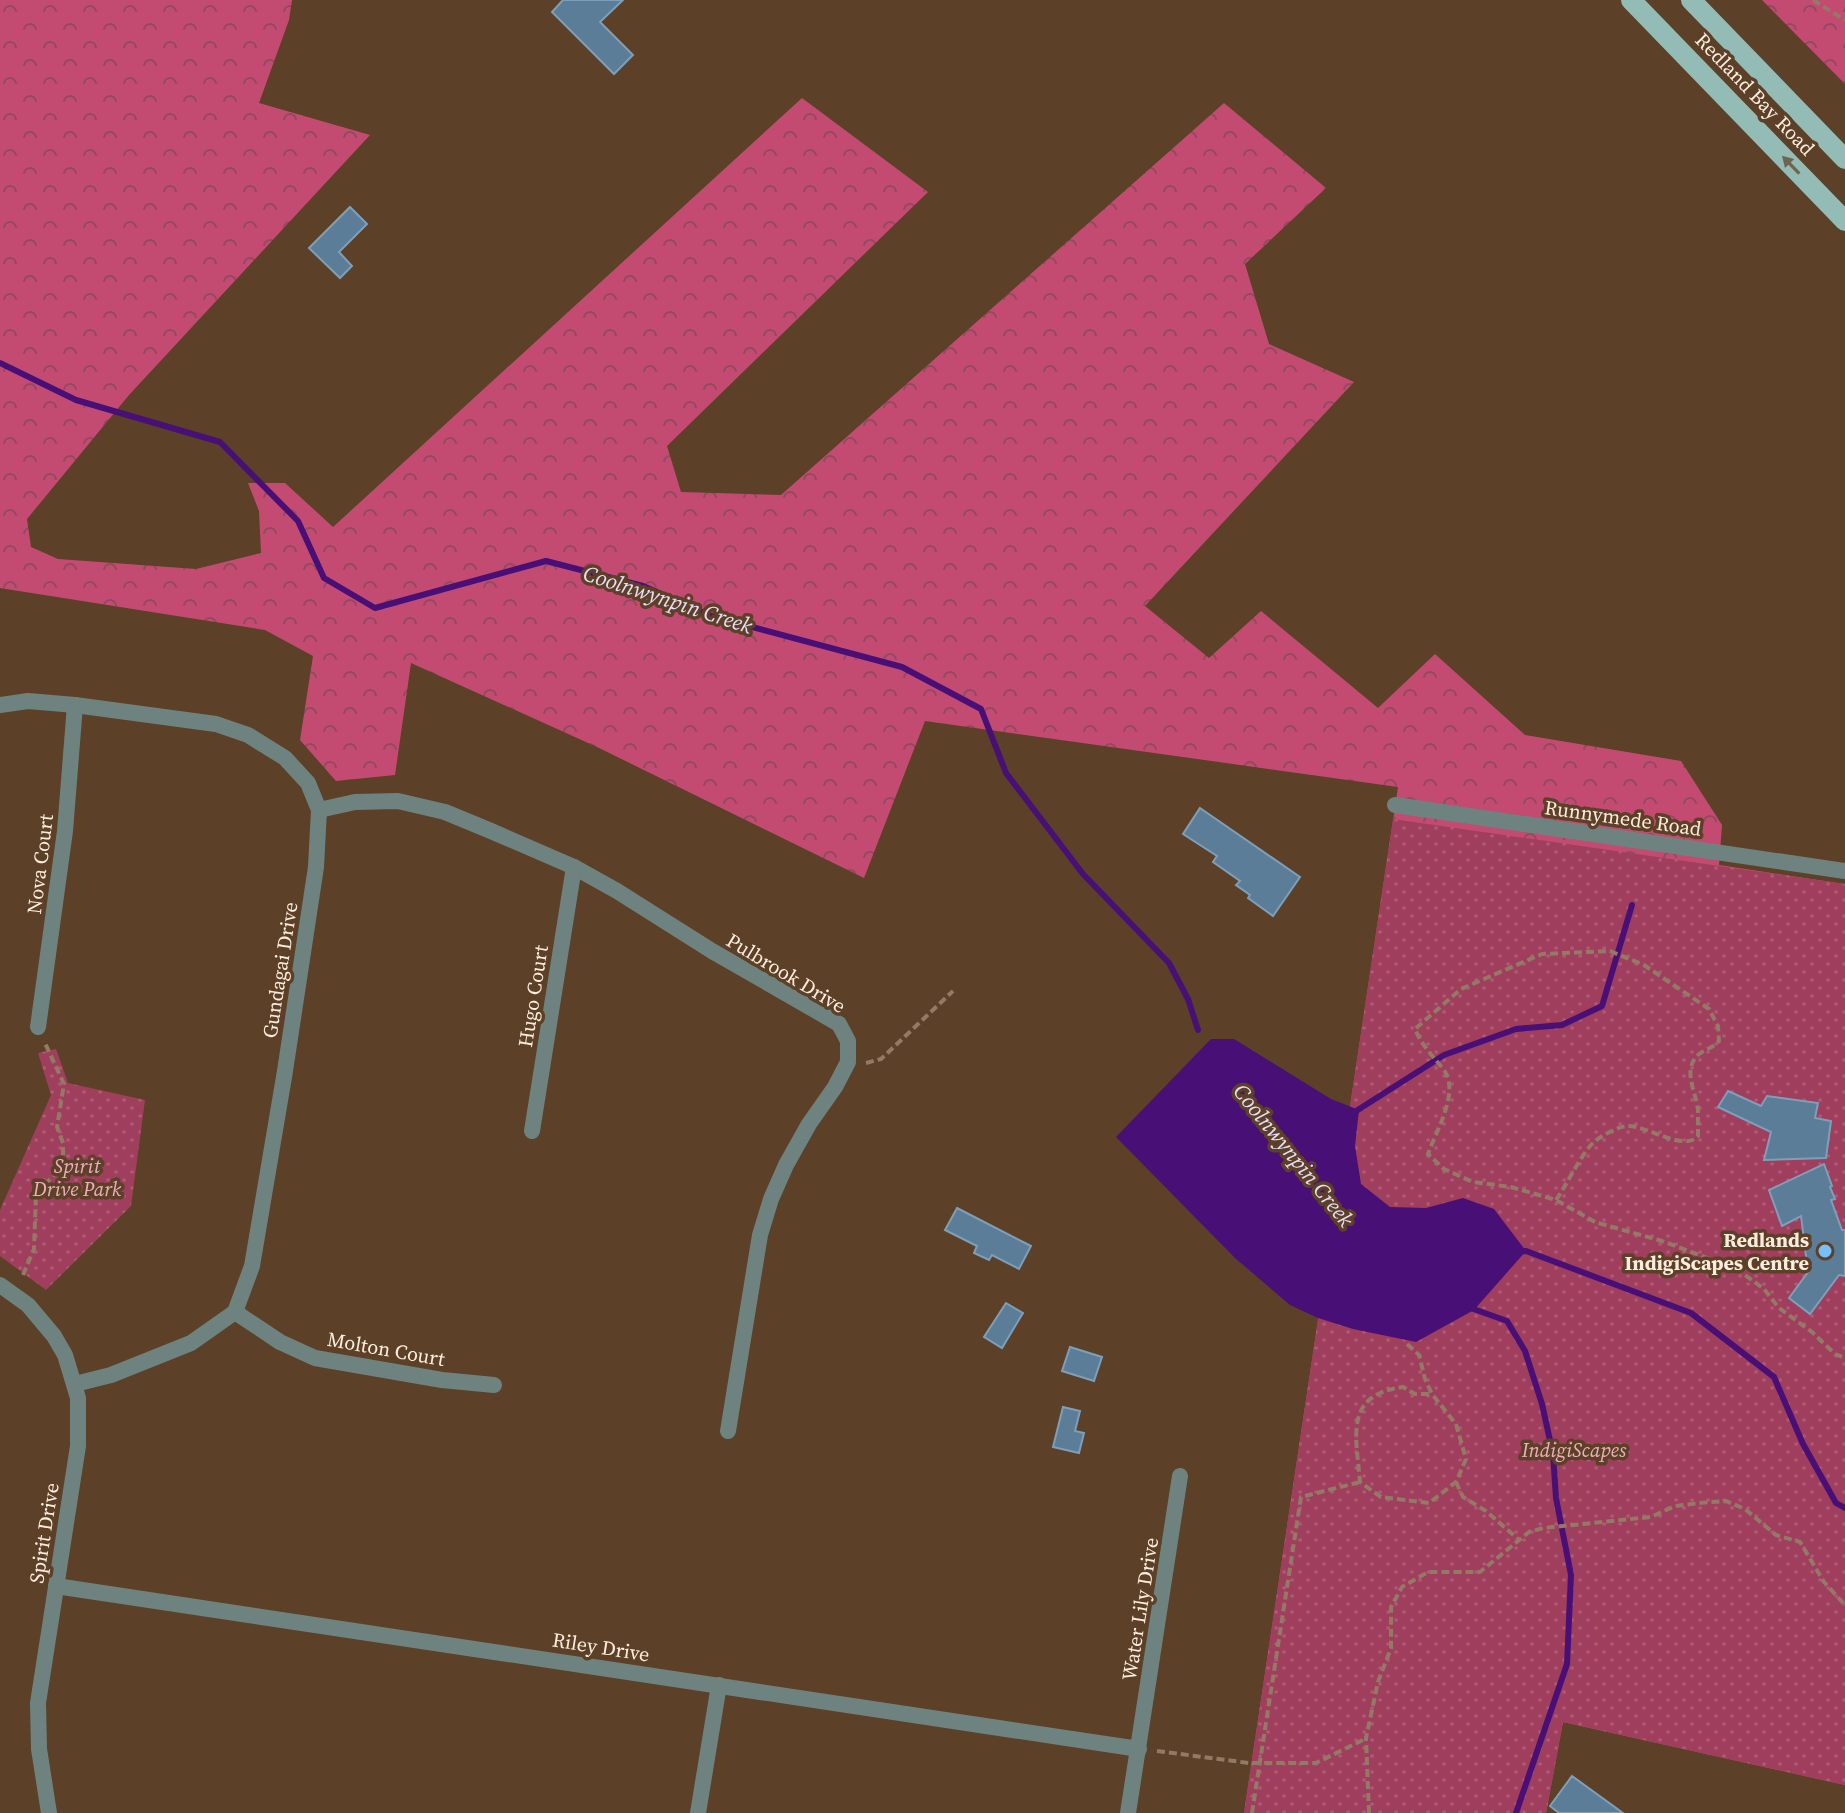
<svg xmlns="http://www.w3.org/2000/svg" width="1845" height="1813" viewBox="0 0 1845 1813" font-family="'Source Serif 4',serif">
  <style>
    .forest { fill: url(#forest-crowns) }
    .park { fill: url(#park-dots) }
    .water { fill: #481076 }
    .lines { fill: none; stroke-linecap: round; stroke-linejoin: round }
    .stream { stroke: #481076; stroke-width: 6 }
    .building { fill: #5c7d97; stroke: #7e9fba; stroke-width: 2 }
    .path { stroke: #937a65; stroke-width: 4; stroke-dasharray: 8 4; stroke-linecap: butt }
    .minor { stroke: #6e837f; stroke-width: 16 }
    .primary { stroke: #92bcb5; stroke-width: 20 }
    .oneway { fill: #6c6552 }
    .poi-dot { fill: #77bff7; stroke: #5c4027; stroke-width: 3 }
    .labels { text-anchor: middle; stroke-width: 7; stroke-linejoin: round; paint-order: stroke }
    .street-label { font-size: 20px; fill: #ffeddf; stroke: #5c4027 }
    .park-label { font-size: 20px; font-style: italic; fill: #edafbd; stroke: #5c4027 }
    .poi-label { font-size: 20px; font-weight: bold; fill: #ffeddf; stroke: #5c4027; text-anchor: end }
    .water-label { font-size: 22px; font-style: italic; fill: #e8ddf8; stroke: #5c4027 }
  </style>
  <defs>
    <pattern id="forest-crowns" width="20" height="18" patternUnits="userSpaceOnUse" patternTransform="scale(2)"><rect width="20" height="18" fill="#c34b72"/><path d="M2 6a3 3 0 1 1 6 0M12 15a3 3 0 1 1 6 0" fill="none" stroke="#93495f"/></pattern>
    <pattern id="park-dots" width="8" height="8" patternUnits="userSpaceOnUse" patternTransform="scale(2)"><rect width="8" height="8" fill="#a03e5d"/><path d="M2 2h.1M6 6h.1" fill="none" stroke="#ae5a74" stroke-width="1.8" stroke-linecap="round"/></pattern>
  </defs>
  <rect width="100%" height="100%" fill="#5c4027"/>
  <!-- forest -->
  <g class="forest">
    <polygon points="0,0 292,0 289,20 259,103 370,135 129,395 27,519 31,547 58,559 196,569 261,553 259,511 248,483 285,483 333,527 802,98 928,192 667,446 681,492 781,495 1224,103 1326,188 1245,264 1269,344 1354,382 1145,606 1209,658 1261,611 1378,708 1435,654 1525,735 1681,761 1722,825 1719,865 1845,884 1845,1785 1563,1722 1546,1813 1244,1813 1398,787 925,721 864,878 597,747 411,663 395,775 336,781 300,740 313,656 265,630 0,588"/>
    <polygon points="1762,0 1845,0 1845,84"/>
  </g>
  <!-- park -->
  <g class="park">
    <polygon points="1393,819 1845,884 1845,1785 1563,1722 1546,1813 1244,1813"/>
    <polygon points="56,1049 68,1083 145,1100 131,1206 46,1290 0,1256 0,1210 51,1095 38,1053"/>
  </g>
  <!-- water -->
  <polygon class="water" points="1211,1039 1234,1039 1331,1099 1359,1110 1355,1146 1361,1184 1390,1207 1426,1208 1463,1198 1494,1209 1526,1251 1474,1310 1416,1342 1353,1329 1318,1318 1290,1305 1235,1258 1116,1137"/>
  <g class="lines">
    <!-- stream -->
    <g class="stream">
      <polyline points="0,363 76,400 220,442 298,521 324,578 375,608 546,561 643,586 711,616 902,667 981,709 1006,773 1083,874 1169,963 1188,999 1198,1030"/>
      <polyline points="1353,1113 1444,1055 1516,1029 1562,1025 1602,1006 1632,905"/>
      <polyline points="1518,1252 1526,1251 1691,1313 1774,1377 1803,1444 1836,1503 1845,1508"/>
      <polyline points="1468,1307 1507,1321 1525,1351 1542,1404 1553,1454 1556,1498 1571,1575 1567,1664 1516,1813"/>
    </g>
  </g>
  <!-- building -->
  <g class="building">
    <polygon points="563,0 623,0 600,22 633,55 614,74 552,12"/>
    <polygon points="350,207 367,224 339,252 352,266 340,278 309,248"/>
    <polygon points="1200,808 1300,877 1273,916 1248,898 1250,895 1236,885 1240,881 1213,862 1217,856 1183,834"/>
    <polygon points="1728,1091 1761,1106 1767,1096 1818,1103 1815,1118 1831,1121 1826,1158 1764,1160 1771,1132 1718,1107"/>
    <polygon points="1824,1164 1832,1186 1830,1187 1835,1199 1831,1200 1842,1230 1845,1230 1845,1276 1839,1275 1810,1314 1789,1298 1808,1272 1801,1216 1782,1226 1769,1190"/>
    <polygon points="957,1208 1031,1246 1019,1269 992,1255 989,1260 974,1253 977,1246 945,1230"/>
    <polygon points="1006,1303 1023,1313 1002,1348 984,1337"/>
    <polygon points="1070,1347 1102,1357 1094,1381 1062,1371"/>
    <polygon points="1063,1407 1080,1411 1075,1431 1084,1433 1079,1453 1053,1447"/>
    <polygon points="1572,1776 1623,1813 1559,1813 1550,1806"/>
  </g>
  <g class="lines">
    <!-- path -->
    <g class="path">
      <polyline points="1813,0 1845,20"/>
      <polyline points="866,1063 881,1059 953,991"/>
      <path d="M1556,1200c10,-14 27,-49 38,-58 7,-6 25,-16 34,-16 20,0 56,26 70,10 0,-9 0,-18 0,-26 -2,-18 -16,-40 0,-55 7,-6 15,-7 21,-14l-1,-15 -9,-17 -65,-44 -34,-14 -68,3 -81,35 -46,40c7,17 18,27 29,41 16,22 -8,61 -16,84l16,15 29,13 38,5 45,13 39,22 67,19 75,28 27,20 15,19 33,24 23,22 10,4"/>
      <polyline points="23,1275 34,1249 36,1193 54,1175 63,1158 63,1143 57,1127 64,1084 44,1041"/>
      <path d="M1407,1344l12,11 6,24 7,15 24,30 10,35 -10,23 -27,21 -48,-6 -21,-15c-4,-47 -16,-87 43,-95l12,7h17"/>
      <polyline points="1456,1482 1463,1497 1486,1511 1518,1539"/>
      <polyline points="1157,1751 1249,1763 1316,1763 1365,1739"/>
      <polyline points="1252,1813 1301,1497 1360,1482"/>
      <polyline points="1369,1813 1366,1738 1378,1682 1391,1648 1391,1607 1402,1587 1428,1572 1480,1572 1529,1532 1543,1528 1651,1517 1675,1506 1699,1503 1726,1501 1745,1509 1776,1535 1800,1542 1824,1582 1845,1605"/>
    </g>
    <!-- minor -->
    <g class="minor">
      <polyline points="0,705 28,701 75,705 216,724 248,735 285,758 308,783 319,810 316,867 285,1071 252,1266 235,1312 191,1343 111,1375 75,1384"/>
      <polyline points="1395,805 1845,871"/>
      <polyline points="319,810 355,802 398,801 445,812 491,831 574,867 617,891 712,951 839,1024 848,1041 848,1062 835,1087 809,1124 786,1165 771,1199 760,1235 728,1431"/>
      <polyline points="38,1027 65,831 75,705"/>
      <polyline points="532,1131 574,867"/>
      <polyline points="0,1285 28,1305 54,1336 65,1355 78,1398 78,1446 38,1703 39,1749 49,1813"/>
      <polyline points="235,1312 280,1342 315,1358 442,1380 494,1385"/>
      <polyline points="56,1586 1139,1749"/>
      <polyline points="698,1813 719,1685"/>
      <polyline points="1128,1813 1180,1476"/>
    </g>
    <!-- primary -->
    <g class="primary">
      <polyline points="1631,0 1845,221"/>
      <polyline points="1691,0 1845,159"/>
    </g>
  </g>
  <!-- one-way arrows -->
  <defs><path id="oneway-solid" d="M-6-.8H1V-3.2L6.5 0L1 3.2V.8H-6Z" transform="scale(2)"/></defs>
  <use class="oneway" href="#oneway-solid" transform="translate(1791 165) rotate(-134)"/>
  <!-- markers -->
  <circle class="poi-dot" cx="1825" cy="1251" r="8"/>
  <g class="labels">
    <!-- street labels -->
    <g class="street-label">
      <text transform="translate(1755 94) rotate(46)" y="7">Redland Bay Road</text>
      <text transform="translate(1623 818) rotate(8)" y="7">Runnymede Road</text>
      <text transform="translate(40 864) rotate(-83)" y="7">Nova Court</text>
      <text transform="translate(280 970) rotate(-81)" y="7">Gundagai Drive</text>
      <text transform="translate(786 973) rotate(31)" y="7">Pulbrook Drive</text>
      <text transform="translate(533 996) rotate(-81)" y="7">Hugo Court</text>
      <text transform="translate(386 1349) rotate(10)" y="7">Molton Court</text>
      <text transform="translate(44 1533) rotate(-81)" y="7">Spirit Drive</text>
      <text transform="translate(1140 1609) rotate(-81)" y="7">Water Lily Drive</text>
      <text transform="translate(601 1647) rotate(9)" y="7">Riley Drive</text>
    </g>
    <!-- park labels -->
    <g class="park-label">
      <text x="77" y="1173">Spirit<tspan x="77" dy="23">Drive Park</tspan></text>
      <text x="1574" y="1457">IndigiScapes</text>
    </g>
    <!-- poi labels -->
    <g class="poi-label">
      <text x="1809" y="1247">Redlands<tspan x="1809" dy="23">IndigiScapes Centre</tspan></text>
    </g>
    <!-- water labels -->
    <g class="water-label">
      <text transform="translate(668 599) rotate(18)" y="8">Coolnwynpin Creek</text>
      <text transform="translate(1294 1155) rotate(51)" y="8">Coolnwynpin Creek</text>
    </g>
  </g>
</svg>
